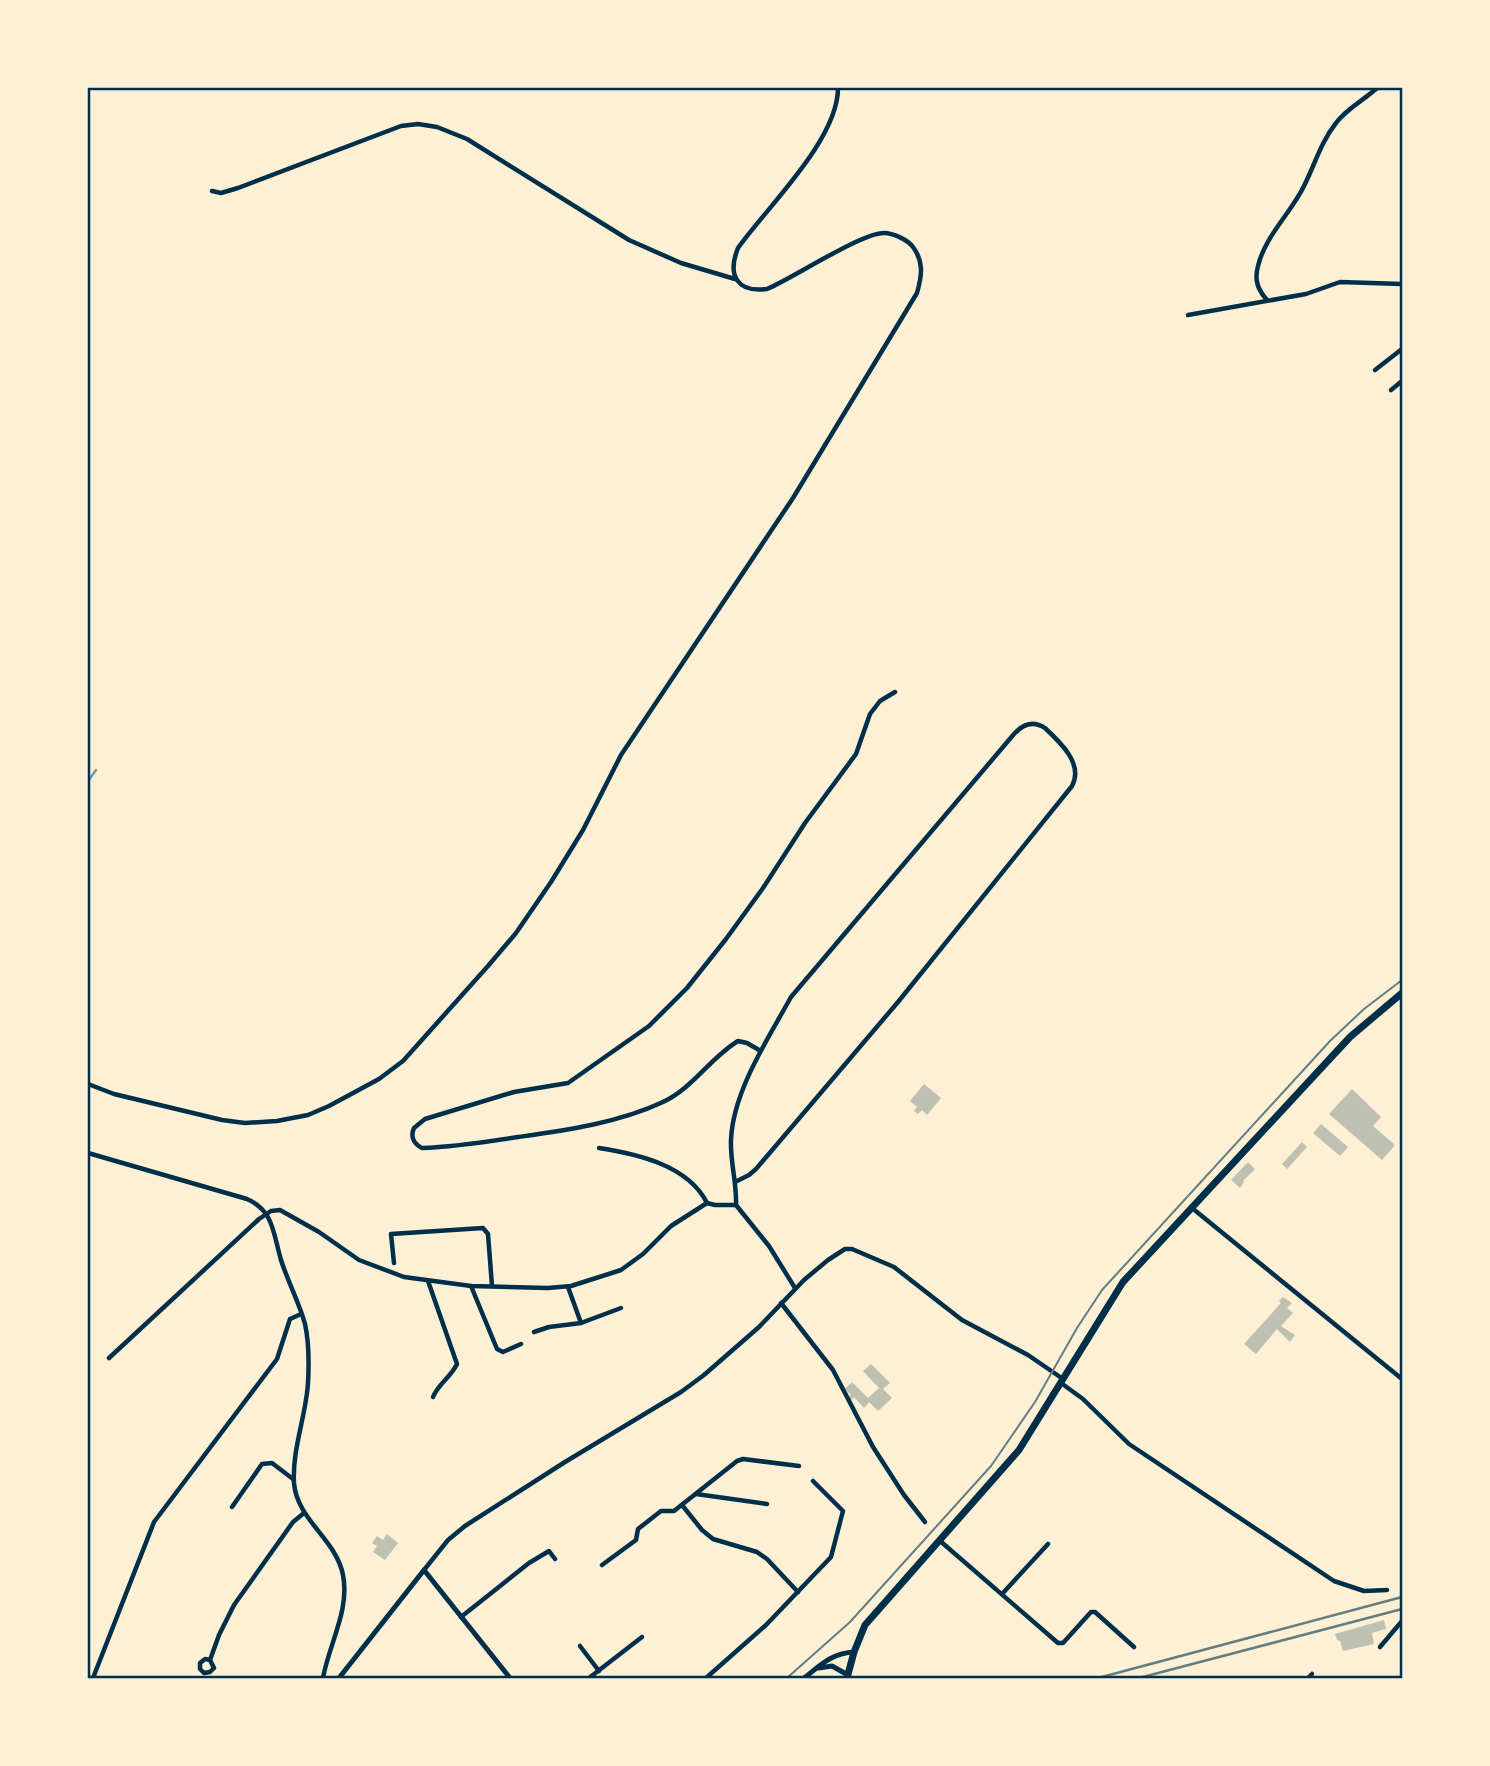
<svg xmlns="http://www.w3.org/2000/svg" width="1490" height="1766" viewBox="0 0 1490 1766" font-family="Cabin,sans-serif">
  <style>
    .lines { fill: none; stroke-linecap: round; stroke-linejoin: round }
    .stream { stroke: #669bbc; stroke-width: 2.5 }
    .building { fill: #bec0b2 }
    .minor { stroke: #003049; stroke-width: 4.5 }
    .tertiary { stroke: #003049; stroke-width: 5 }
    .primary { stroke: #003049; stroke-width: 7 }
    .tram { stroke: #657d81; stroke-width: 2 }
    .rail { stroke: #657d81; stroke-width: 2.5 }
    .neatline { fill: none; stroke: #003049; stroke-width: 2.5 }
  </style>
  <rect width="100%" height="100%" fill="#fdf0d5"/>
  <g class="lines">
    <!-- stream -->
    <polyline class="stream" points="88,781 96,770"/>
  </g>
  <!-- building -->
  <g class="building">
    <polygon points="924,1084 941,1098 927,1115 922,1110 918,1114 914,1111 917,1107 910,1101"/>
    <polygon points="1352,1089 1381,1117 1373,1126 1395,1145 1382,1160 1329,1114"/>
    <polygon points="1321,1124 1348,1147 1340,1156 1313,1133"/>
    <polygon points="1302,1142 1307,1147 1287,1169 1282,1164"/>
    <polygon points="1248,1162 1255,1169 1243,1181 1244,1182 1240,1188 1231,1180"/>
    <polygon points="1283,1297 1292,1303 1287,1308 1293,1313 1281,1326 1295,1335 1290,1342 1277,1329 1256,1354 1244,1344 1281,1303 1279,1301"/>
    <polygon points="871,1364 890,1383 883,1389 892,1398 878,1411 869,1402 864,1408 854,1397 851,1400 849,1398 851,1395 845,1389 852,1382 868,1398 879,1388 863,1371"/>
    <polygon points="387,1534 398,1543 385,1560 373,1552 377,1546 372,1543 377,1536 383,1540"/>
    <polygon points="1384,1620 1386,1629 1372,1633 1374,1644 1343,1651 1340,1641 1337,1640 1335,1634"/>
  </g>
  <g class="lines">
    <!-- minor -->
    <g class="minor">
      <polyline points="212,191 221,193 238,188 401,126 418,124 437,127 467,139 629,240 681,263 735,279"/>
      <path d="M1267,300c-9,-10 -13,-20 -9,-34 7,-30 33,-53 46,-80 11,-22 17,-44 32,-63 10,-14 28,-23 41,-35"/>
      <polyline points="1188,315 1306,294 1340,282 1402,284"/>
      <polyline points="1375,370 1402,349"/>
      <polyline points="1391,390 1402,381"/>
      <path d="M759,1050l-12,-7 -9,-2c-28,17 -45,47 -75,61 -45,21 -96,28 -145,35 -32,5 -64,10 -96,11 -8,-4 -12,-11 -8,-20l11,-9 89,-27 54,-9 81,-57 38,-38 39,-49 37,-51 42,-65 51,-69 14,-40 10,-13 15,-9"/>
      <path d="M88,1084l26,10 108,26 23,3 32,-2 31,-6 21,-9 50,-27 24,-18 85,-95 28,-33 35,-51 32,-52 38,-75 172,-257 124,-205c5,-18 7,-31 -4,-46 -5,-7 -20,-14 -29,-14 -23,0 -91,45 -117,56 -30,4 -40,-14 -29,-41 29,-41 100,-108 100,-160"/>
      <path d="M599,1148c38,6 89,17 108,55l8,2h21"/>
      <path d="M88,1153l159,46c27,12 26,34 34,61 7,22 18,42 24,64 4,18 4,41 3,59 -2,33 -16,66 -14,100 3,37 42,56 49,92 7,35 -14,69 -20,103"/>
      <path d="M735,1182l14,-7 7,-6 142,-167 174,-216c12,-22 -12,-44 -27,-58 -12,-8 -22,-4 -31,6l-223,263c-23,42 -58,94 -60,143 -1,22 6,43 5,65"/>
      <polyline points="736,1205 769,1246 795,1288"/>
      <polyline points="1192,1208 1402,1379"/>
      <polyline points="394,1263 391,1234 483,1228 488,1234 492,1286"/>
      <path d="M428,1281l29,83c-6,13 -19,20 -24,33"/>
      <polyline points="471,1286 497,1349 503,1352 521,1344"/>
      <polyline points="781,1303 833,1370 873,1447 904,1495 925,1522"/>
      <polyline points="581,1323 621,1308"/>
      <polyline points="534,1332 549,1327 581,1323 568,1287"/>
      <polyline points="109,1358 259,1219 271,1211 280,1210 319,1232 359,1260 404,1277 471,1286 548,1288 571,1286 621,1270 643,1254 671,1226 707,1203"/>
      <polyline points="1061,1383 1083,1399 1129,1444 1334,1581 1364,1591 1387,1590"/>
      <polyline points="696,1494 767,1504"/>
      <polyline points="682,1505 702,1530 713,1539 757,1552 767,1559 798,1592"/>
      <polyline points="232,1507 262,1464 272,1463 293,1479"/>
      <polyline points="939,1540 1058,1643 1063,1643 1091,1612 1095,1612 1134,1647"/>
      <polyline points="602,1565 636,1540 638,1529 661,1511 674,1511 737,1461 743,1459 799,1466"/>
      <polyline points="424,1570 448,1540 465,1526 565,1462 681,1392 704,1375 759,1327 804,1280 828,1260 845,1249 852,1249 894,1267 962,1320 1028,1355 1063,1379"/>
      <polyline points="1002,1594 1048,1544"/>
      <polyline points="461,1617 529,1563 549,1551 555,1559"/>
      <polyline points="580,1646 599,1671"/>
      <polyline points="1380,1647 1402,1621"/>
      <polyline points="210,1660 214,1668 210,1672 204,1673 200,1669 200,1663 205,1659 210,1660 219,1635 234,1605 293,1522 304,1513"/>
      <polyline points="93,1678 154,1522 277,1359 290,1319 301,1314"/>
      <polyline points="589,1678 642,1637"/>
      <polyline points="706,1678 766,1625 831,1557 843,1511 813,1481"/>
      <polyline points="1308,1678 1312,1674"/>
    </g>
    <!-- tertiary -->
    <g class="tertiary">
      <polyline points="819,1668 832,1666 848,1675"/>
      <polyline points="339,1678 424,1570 510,1678"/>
      <path d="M804,1678c17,-13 28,-25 50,-26"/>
    </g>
    <!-- primary -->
    <polyline class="primary" points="847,1678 854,1652 865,1625 1019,1450 1123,1282 1350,1037 1402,993"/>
    <!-- tram -->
    <polyline class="tram" points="787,1678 850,1622 991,1466 1035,1402 1077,1328 1102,1290 1330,1041 1364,1009 1402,980"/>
    <!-- rail -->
    <g class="rail">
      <polyline points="1098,1678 1402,1597"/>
      <polyline points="1139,1678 1402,1609"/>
    </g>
  </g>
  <!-- border -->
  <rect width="1490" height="1766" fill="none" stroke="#fdf0d5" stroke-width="178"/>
  <rect x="89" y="89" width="1312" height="1588" class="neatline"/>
</svg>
